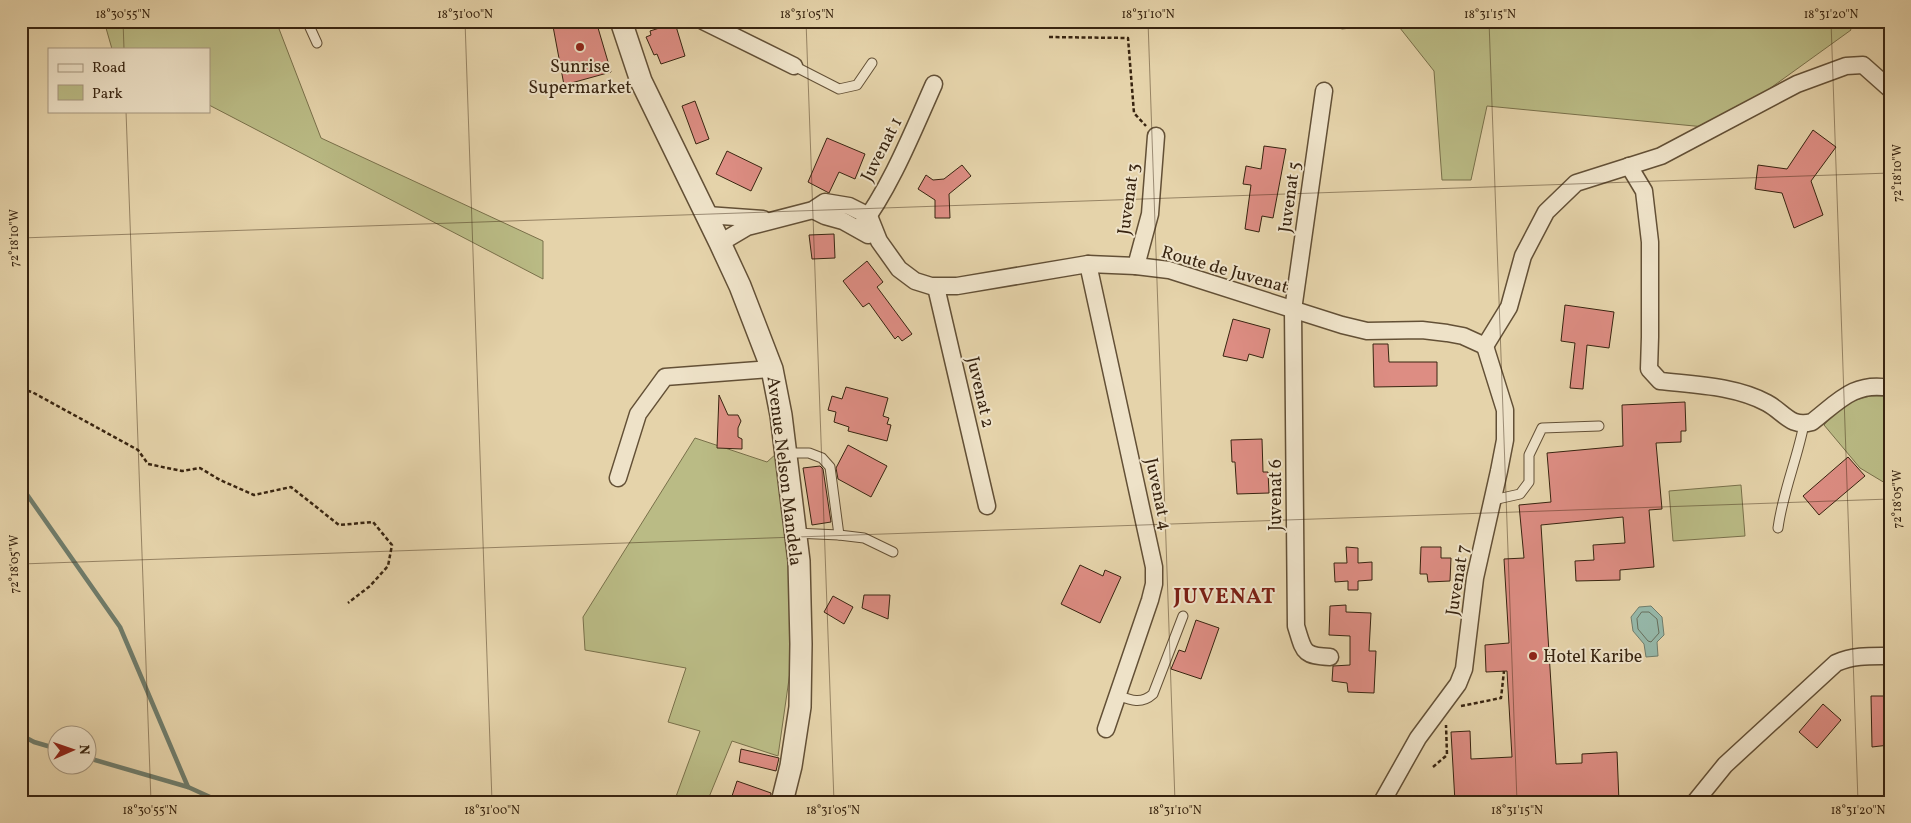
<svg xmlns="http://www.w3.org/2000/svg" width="1911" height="823" viewBox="0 0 1911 823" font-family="Vollkorn,serif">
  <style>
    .green { fill: #babb85; stroke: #79704a }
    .water { fill: #96b8a9; stroke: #707d6c }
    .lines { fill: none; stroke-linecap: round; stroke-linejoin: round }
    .shore { stroke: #676e5c; stroke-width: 1 }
    .stream { stroke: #707d6c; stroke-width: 4.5 }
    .building { fill: #dd8d83; stroke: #382410 }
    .service-casing { stroke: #635036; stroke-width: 11 }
    .minor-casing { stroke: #635036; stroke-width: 19 }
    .tertiary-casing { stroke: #635036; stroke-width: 24 }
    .path { stroke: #382410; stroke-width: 2.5; stroke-dasharray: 4 2.5; stroke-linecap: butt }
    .service { stroke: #eee2c8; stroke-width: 9 }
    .minor { stroke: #eee2c8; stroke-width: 16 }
    .tertiary { stroke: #eee2c8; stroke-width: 21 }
    .ticks { fill: none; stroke: #382410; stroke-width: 1; stroke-opacity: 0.45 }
    .poi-dot { fill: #8f2418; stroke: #eee2c8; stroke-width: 2 }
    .labels { text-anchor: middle; stroke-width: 4; stroke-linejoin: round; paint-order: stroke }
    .poi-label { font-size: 18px; fill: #382410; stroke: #eee2c8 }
    .street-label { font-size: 18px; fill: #382410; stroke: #eee2c8 }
    .district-label { font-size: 22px; font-weight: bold; letter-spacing: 1px; fill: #7a1f14; stroke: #eee2c8 }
    .neatline { fill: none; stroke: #382410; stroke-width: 2 }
    .ticks-label { font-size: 12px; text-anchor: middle; fill: #382410 }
  </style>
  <rect width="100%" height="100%" fill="#e5d3aa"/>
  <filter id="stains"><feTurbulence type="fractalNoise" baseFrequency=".004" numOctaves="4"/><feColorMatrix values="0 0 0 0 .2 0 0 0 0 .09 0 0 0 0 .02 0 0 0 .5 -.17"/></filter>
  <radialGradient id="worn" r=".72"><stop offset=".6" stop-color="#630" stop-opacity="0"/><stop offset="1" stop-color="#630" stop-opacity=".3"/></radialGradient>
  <!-- green -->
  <g class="green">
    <polygon points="104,21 276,21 321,138 543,241 543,279 209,105 209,49 112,49"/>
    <polygon points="1326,21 1847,21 1851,30 1715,128 1487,106 1471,180 1442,180 1434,71 1396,23 1342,29"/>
    <polygon points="1870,396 1890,396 1890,486 1860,468 1824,425 1843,404"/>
    <polygon points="695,438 767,462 777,453 796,630 778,756 732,741 707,802 674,802 700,731 668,722 686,668 585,650 583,617"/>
    <polygon points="1741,485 1745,536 1673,541 1669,491"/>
  </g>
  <!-- water -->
  <polygon class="water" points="1651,606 1662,617 1664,635 1657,642 1658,656 1646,657 1644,644 1633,631 1631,617 1639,607"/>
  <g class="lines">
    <!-- shore -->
    <polygon class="shore" points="1642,612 1649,612 1657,619 1659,633 1651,642 1648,641 1638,629 1637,619"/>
    <!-- stream -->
    <g class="stream">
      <polyline points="21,486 120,627 188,787"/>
      <polyline points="21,735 34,742 58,749"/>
      <polyline points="88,758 188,787 221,802"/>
    </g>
  </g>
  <!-- building -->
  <g class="building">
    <polygon points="552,21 596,21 611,72 564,85"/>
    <polygon points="675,23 685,56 661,64 657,54 654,55 646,37 651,35 650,31"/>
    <polygon points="695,101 709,139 696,144 682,106"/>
    <polygon points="1813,130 1836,147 1811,181 1823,215 1794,228 1782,193 1755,189 1758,165 1787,169"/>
    <polygon points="827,138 865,154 855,179 839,172 829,193 808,182"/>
    <polygon points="1264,146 1286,149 1273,218 1262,216 1259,232 1245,229 1251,185 1243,184 1246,166 1261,169"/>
    <polygon points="727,151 762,168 751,191 716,174"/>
    <polygon points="962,165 971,176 949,194 950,218 935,218 935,200 918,189 926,175 933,180 944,179"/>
    <polygon points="834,234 835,258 812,259 809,235"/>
    <polygon points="867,261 883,282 877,287 912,334 902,341 898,336 895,339 869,303 863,307 843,281"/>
    <polygon points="1565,305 1614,312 1609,348 1587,345 1583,389 1570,388 1575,343 1561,341"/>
    <polygon points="1233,319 1270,329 1263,358 1249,354 1247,361 1223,356"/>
    <polygon points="1373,344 1388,344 1389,362 1437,362 1437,386 1374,387"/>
    <polygon points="846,387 888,398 883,416 889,418 887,424 891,425 887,441 848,431 849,427 834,422 836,412 828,410 832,396 842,399"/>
    <polygon points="719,395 728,415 738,415 741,421 738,428 738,437 742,439 742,449 717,448"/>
    <polygon points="1685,402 1686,431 1681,431 1681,442 1656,443 1662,509 1649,510 1654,567 1620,570 1620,580 1576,581 1575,561 1594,560 1593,545 1625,543 1623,517 1541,525 1556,764 1582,763 1582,754 1617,752 1619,802 1455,802 1451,732 1470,731 1471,759 1512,757 1507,671 1486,672 1485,645 1509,643 1504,559 1524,558 1519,505 1551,502 1547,453 1623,446 1622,405"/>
    <polygon points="1262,439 1263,472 1268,472 1269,493 1237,494 1235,462 1232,462 1231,440"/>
    <polygon points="848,445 887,466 871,497 838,479 836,468"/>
    <polygon points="1848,457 1865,476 1819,515 1803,496"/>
    <polygon points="820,466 823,469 831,522 812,525 803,468"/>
    <polygon points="1346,547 1358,548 1358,563 1372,562 1372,580 1358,581 1358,590 1348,590 1348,581 1335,582 1334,563 1347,563"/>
    <polygon points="1421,547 1441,547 1441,558 1451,558 1450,581 1428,582 1427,574 1420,574"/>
    <polygon points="1080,565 1103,576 1105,570 1121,577 1100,623 1061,604"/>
    <polygon points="864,595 890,595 888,619 862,608"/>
    <polygon points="833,596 853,607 844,624 824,612"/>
    <polygon points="1346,605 1346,612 1371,613 1369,651 1376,651 1374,693 1348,692 1347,683 1332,681 1333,666 1350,665 1350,636 1329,635 1330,606"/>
    <polygon points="1196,620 1219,628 1201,679 1171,669 1179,650 1185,652"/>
    <polygon points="1871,696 1887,696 1889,745 1872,747"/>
    <polygon points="1823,704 1841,720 1817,748 1799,732"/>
    <polygon points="741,749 779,758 776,771 739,762"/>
    <polygon points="737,781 771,793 770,802 730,802"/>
  </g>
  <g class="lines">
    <!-- service casing -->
    <g class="service-casing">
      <g id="service">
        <polyline points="307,21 317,43"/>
        <polyline points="794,66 839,89 857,85 872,63"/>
        <polyline points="786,453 809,453 822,458 830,467 839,535"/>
        <polyline points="1493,500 1520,494 1529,482 1529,455 1542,428 1599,426"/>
        <path d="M1778,528c5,-37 19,-68 26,-104"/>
        <polyline points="795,533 839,535 864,538 893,552"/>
        <path d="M1117,695c13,5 24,10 36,-1l30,-78"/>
      </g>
    </g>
    <!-- minor casing -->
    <g class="minor-casing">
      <g id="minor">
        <polyline points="703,21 794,66"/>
        <path d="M1324,91l-31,219 3,316c8,25 6,30 34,31"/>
        <path d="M1629,166l15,25 6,51v95l-1,32 11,12c36,4 75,5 107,22 17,9 23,25 45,19 26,-20 42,-41 78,-34"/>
        <polyline points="813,210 825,216 843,221 868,235"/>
        <polyline points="707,215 763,219"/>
        <path d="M859,229c31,-40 54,-98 75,-145"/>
        <polyline points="720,243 747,227 813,210 825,202 849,206 869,216 879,241 899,269 915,281 931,286 957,286 1088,264 1136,266 1169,270 1342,325 1367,331 1422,330 1447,333 1463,336 1485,346"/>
        <polyline points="1088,264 1154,567 1154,584 1150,600 1106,729"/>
        <polyline points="1136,266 1150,214 1156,136"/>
        <polyline points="936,287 987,506"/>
        <polyline points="1485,346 1509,307 1523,256 1546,212 1576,183 1661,156 1797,84 1846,66 1863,65 1890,89"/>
        <polyline points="618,478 638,414 665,377 772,369"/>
        <polyline points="1382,802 1418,738 1458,684 1464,669 1475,578 1499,471 1505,440 1505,410 1485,346"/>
        <path d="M1695,802l30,-37 111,-102c18,-8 35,-7 54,-7"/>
      </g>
    </g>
    <!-- tertiary casing -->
    <g class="tertiary-casing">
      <polyline id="tertiary" points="621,21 641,81 720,243 740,286 772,369 781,415 799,561 801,644 800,707 791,766 782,802"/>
    </g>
    <!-- path -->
    <g class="path">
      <polyline points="1049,37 1128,38 1134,113 1146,126"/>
      <polyline points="21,389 32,392 138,450 148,464 182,471 200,468 220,480 254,495 291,487 339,525 373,522 392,545 388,566 370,586 348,603"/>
      <polyline points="1461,706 1501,698 1504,671"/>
      <polyline points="1433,767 1447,755 1446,725"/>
    </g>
    <!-- service -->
    <use href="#service" class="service"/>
    <!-- minor -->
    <use href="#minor" class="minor"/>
    <!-- tertiary -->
    <use href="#tertiary" class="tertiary"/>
  </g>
  <!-- ticks -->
  <path class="ticks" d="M123,21l1,28M465,21l27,781M806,21l28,781M1148,21l27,781M1489,21l28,781M1831,21l27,781M126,111l25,691M21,238l1869,-65M21,564l1869,-65"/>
  <!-- markers -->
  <g class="poi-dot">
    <circle cx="580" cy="47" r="5"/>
    <circle cx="1533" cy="656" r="5"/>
  </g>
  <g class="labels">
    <!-- poi labels -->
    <g class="poi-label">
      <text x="580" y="72">Sunrise<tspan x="580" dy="21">Supermarket</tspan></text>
      <text x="1543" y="662" text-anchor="start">Hotel Karibe</text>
    </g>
    <!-- street labels -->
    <g class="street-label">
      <text transform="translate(881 149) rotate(-63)" y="6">Juvenat 1</text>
      <text transform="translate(1289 197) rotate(-82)" y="6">Juvenat 5</text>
      <text transform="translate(1128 199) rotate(-82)" y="6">Juvenat 3</text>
      <text transform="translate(1225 269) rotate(16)" y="6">Route de Juvenat</text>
      <text transform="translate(981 392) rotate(77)" y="6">Juvenat 2</text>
      <text transform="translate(785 471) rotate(83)" y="6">Avenue Nelson Mandela</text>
      <text transform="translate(1159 494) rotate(78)" y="6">Juvenat 4</text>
      <text transform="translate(1275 495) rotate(-90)" y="6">Juvenat 6</text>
      <text transform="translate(1457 580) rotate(-81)" y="6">Juvenat 7</text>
    </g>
    <!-- district labels -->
    <g class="district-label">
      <text x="1225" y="603">JUVENAT</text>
    </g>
  </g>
  <!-- margin -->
  <rect width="1911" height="823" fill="none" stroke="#e5d3aa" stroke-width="55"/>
  <!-- legend -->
  <rect x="48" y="48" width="162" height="65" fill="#eee2c8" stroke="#a5967e"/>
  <rect x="58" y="64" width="25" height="8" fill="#eee2c8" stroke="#a5967e"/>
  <text x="92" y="72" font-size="15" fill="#382410">Road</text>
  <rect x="58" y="85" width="25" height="15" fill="#babb85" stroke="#a5967e"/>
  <text x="92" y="98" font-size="15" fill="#382410">Park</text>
  <!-- north arrow -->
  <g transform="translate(72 750) rotate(88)"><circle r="24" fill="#eee2c8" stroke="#a5967e"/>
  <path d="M0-4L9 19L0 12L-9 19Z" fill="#8f2418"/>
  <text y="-8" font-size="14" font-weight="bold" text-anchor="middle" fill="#382410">N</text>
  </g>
  <rect x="28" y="28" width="1856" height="768" class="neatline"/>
  <g class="ticks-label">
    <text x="123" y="18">18°30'55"N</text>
    <text x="465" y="18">18°31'00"N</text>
    <text x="807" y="18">18°31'05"N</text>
    <text x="1148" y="18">18°31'10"N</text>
    <text x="1490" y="18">18°31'15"N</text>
    <text x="1831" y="18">18°31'20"N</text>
    <text transform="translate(1897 173) rotate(-90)" y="4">72°18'10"W</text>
    <text transform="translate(14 238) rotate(-90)" y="4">72°18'10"W</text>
    <text transform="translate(1897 499) rotate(-90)" y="4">72°18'05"W</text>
    <text transform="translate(14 564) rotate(-90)" y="4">72°18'05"W</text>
    <text x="150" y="814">18°30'55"N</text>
    <text x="492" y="814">18°31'00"N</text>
    <text x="833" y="814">18°31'05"N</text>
    <text x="1175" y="814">18°31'10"N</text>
    <text x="1517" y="814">18°31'15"N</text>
    <text x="1858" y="814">18°31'20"N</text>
  </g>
  <rect width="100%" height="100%" filter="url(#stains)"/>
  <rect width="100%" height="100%" fill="url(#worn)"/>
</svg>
